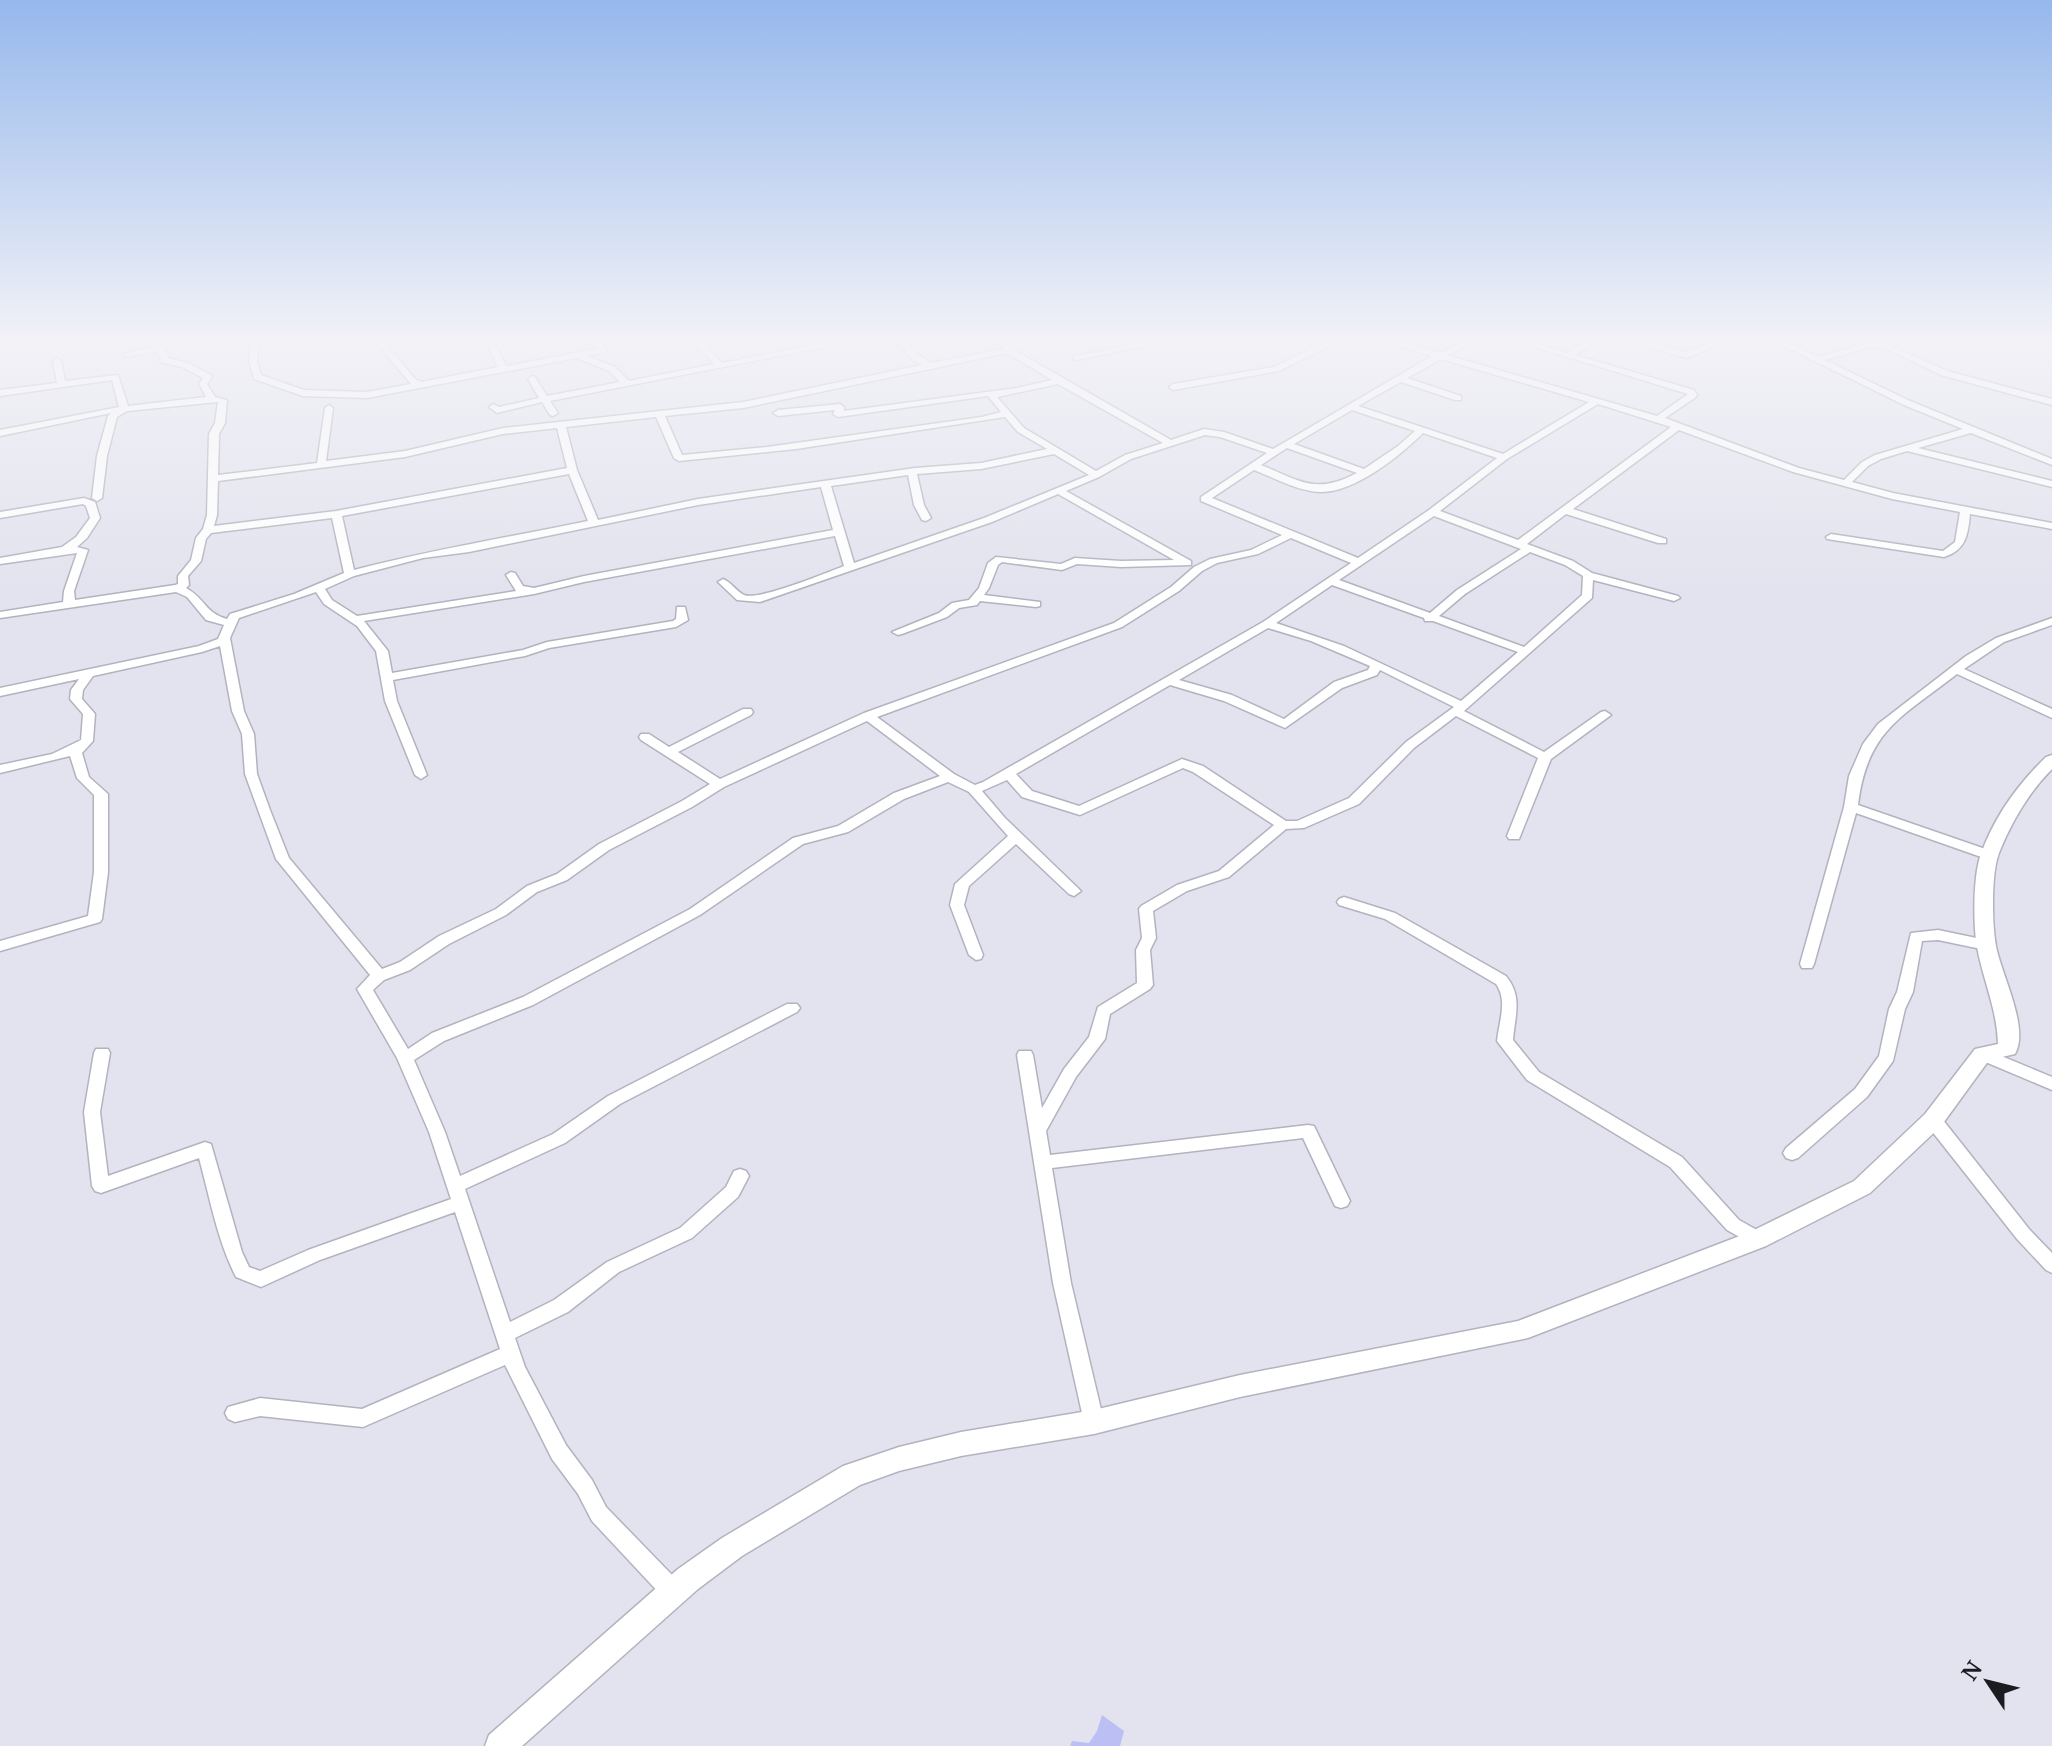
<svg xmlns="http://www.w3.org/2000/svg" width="2052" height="1746" viewBox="0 0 2052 1746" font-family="'Noto Serif',serif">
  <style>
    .water { fill: #bcbff3 }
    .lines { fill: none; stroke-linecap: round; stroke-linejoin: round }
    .minor-casing { stroke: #b2b3be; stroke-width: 3 }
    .tertiary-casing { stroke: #b2b3be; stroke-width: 3 }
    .minor { fill: #fff; fill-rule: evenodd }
    .tertiary { fill: #fff; fill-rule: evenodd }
  </style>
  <rect width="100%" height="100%" fill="#e2e3ee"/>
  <!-- water -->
  <polygon class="water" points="1102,1715 1124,1731 1120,1746 1070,1746 1072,1741 1089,1743 1097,1731"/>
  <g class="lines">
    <!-- minor casing -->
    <g class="minor-casing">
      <g id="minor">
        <path d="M148,340h9l10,13 1,5 20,5 23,12 1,2 -5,7 8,13 12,3 -2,23 -6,11 -1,41 99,-12 8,-55 4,-3 4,3 -7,53 79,-10 98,-23 240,-26 179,-37 -11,-7 -15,-18h9l12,14 14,9 72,-14 -7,-9h9l6,8 160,92 33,-11 20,3 49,17 159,-93 -51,-16h15l43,13 31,-13h12l-35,15 210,61 31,-22 -176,-54h14l41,13 21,-13h11l-24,15 119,35 3,5 -1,2 -31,21 134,50 45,12 18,-18 13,-7 88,-26 -59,-24 -132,-65h12l34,17 52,-14h14l63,28 105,28v6l-111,-30 -58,-28h-13l-45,13 85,41 142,58v6l-81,-32 -53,15 134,33v6l-145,-36 -26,8 -13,7 -16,16 41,11 159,30v6l-82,-15c-2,21 -4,36 -26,43l-117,-18 -1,-2 5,-3 112,17 12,-9 5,-30 -68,-13 -99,-27 -114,-42 -106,79 93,30v4h-8l-92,-29 -39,30 46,17 19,12 86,23 2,2 -6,3 -81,-21 -1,18 -128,113 80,41 57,-40 4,-1 6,4 -60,44 -32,80h-10l-2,-3 31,-78 -82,-42 -42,32 -55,56 -55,24 -18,1 -57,48 -42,14 -34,20 3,27 -6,12 3,35 -3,4 -40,25 -5,25 -29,38 -30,54 4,24 258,-30 6,1 36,75 -3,5 -6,2 -6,-2 -32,-68 -251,30 19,115 33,139 -3,6 -7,3 -7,-3 -3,-6 -31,-139 -36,-228 2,-4h12l2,4 9,53 22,-39 25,-32 9,-30 39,-24 -1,-33 6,-12 -3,-29 2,-3 36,-21 42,-14 55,-46 -81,-53 -10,-4 -103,47 -58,-18 -15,-17 -25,11 23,27 76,73 -7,5 -5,-2 -53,-50 -47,42 -5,19 19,50 -2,4 -5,1 -7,-5 -19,-50 5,-21 53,-48 -39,-44 -21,-10 -44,17 -56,33 -45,12 -103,71 -167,90 -89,36 -30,19 31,72 15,44 93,-42 55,-38 179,-92h10l3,4 -3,4 -177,92 -55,39 -100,46 45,133 44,-22 53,-38 73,-34 46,-41 8,-16 6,-2 6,2 3,5 -11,21 -46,41 -73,34 -51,40 -53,26 10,29 41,78 26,35 14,27 67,69 6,-3 8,3 3,8 -3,8 -17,7 -8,-3 -70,-75 -14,-27 -26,-35 -47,-94 -142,62 -103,-11 -25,6 -7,-3 -3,-6 3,-6 32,-9 102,11 138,-60 -45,-137 -135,48 -59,27 -25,-10c-19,-37 -26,-79 -37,-119l-98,35 -6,-2 -3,-5 -8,-74 10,-59 2,-4h12l2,4 -10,59 8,64 97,-34 6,2 31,108 7,15 11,4 48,-21 143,-51 -22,-67 -32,-74 -40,-69 13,-14 -94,-116 -31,-85 -3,-40 -10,-23 -12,-65 -18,6 -109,24 -10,14 -1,9 13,15 -2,27 -11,12 7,24 19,17v78l-6,47 -2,3 -100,29v-10l88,-25 6,-44v-77l-17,-17 -7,-22 -70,17v-8l52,-11 29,-14 2,-26 -13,-15 1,-9 8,-11 -79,17v-8l199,-42 19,-7 6,-14 -18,-5 -19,-23 -11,-5 -176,26v-6l63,-10 1,-11 13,-38 -77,11v-6l62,-11 14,-10 14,-19 -4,-12 -3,-2 -83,14v-6l84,-14 11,4 5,16 -13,20 -10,9 11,3 -14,41 1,9 100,-15 3,-1v-8l13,-16 5,-22 7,-9 4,-14 2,-81 6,-11 3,-21 -91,9 -10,6 -10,39 -5,42 -5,3 -5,-3 5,-42 11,-40 3,-3 -111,23v-6l119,-23 -7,-27 -112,16v-6l57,-7 -4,-22 4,-3 4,3 4,20 53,-6 10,31 78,-9 -7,-13 4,-6 -21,-11 -21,-5 -4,-11 -30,6 -4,-3 31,-7zM1007,353l45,27 -35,8 -173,23v-4l-4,-3 -62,6 -5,3 5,3 57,-6 -2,4 5,3 150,-21 13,16 -19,5 -215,30 -85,8 -17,-39 78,-8zM1441,359l148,43 -86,52 -145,-48 43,-24 54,18h6v-4l-54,-18zM1058,384l105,59 -38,12 -29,16 -72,-43 -27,-31zM1598,404l73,23 -153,113 -78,-29 67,-52zM1352,410l63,21 -17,15 -34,23 -70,-25zM656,417l18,41 5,3 117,-12 209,-32 13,15 29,17 -66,14 -66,5 -217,31 -100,21 -21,-50 -11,-43zM557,428l10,40 -231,43 -122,15 3,-11 1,-34 187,-24 98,-23zM1423,433l74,25 -68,52 -71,48 -146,-60 42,-28c21,8 43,21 66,22 34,1 80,-36 103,-59zM1205,435l15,2 47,16 -66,44v4l81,34 -31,15 -41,9 -16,8 -23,20 -57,36 -250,90 -144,66 -42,-27 73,-37 2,-3 -2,-3h-8l-74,38 -20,-13h-8l-2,3 2,3 69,44 -28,17 -83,43 -42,30 -30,12 -31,23 -57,27 -39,26 -18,7 -93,-111 -19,-48 -13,-36 -3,-40 -10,-23 -14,-73 9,-20 77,-26 8,12 33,22 19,25 9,50 30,74 6,4 6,-4 -30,-74 -4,-21 132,-24 24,-8 127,-21 12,-7 -3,-13h-8l-1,12 -3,2 -126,21 -24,8 -131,23 -4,-22 -24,-30 170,-27 50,-12 251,-46 9,30c-18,7 -86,35 -100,29 -8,-4 -13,-13 -21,-16l-5,3 19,18 23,2 232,-80 66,-28 116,66 -53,1 -46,-3 -14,6 -65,-7 -8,6 -9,25 -10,12 -17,3 -13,10 -47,19 6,3 4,-1 45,-17 12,-9 18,-3 3,-4 56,6 4,-1v-4l-56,-7 5,-7 9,-23 4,-3 60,8 15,-6 44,3 70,-2v-4l-125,-70 33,-14 32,-18zM1287,448l70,25c-42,22 -56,8 -96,-8zM1054,454l35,21 -105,43 -130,45 -23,-77 77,-11 6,30 8,15 4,1 5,-3 -7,-13 -7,-31 64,-5zM569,474l19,47c-78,16 -157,29 -234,49l-12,-54zM821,487l12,43 -249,46 -50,12 -11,-2 -8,-13 -4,-1 -5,3 10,16 -159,25 -25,-16 -7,-11 29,-13 69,-18 46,-6 229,-47zM1434,516l87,33 -64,41 -27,23 -91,-33zM332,518l12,55 -50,21 -64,20 -3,5c-22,-6 -22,-21 -41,-31l3,-3 -1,-9 13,-15 5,-22 5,-6zM1291,538l60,25 -88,59 -280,160 -8,3 -21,-11 -77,-57 245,-90 57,-36 23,-20 15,-8 41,-9zM1530,552l35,13 18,11 -1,19 -58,52 -85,-31 26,-22zM1332,585l92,33 1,3h8l85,31 -57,49 -117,-55 -68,-23zM1268,628l43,13 59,25 -2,4 -34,12 -50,37 -52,-24 -53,-15zM1380,670l74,37 -48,35 -57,56 -52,23h-11l-83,-55 -21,-7 -103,47 -47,-15 -16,-17 154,-89 54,16 61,27 57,-40 35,-13zM867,721l73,55 -46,17 -56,33 -45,12 -103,71 -167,88 -91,36 -24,16 -35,-59 11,-10 26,-10 39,-26 57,-29 31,-23 30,-12 42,-30 83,-43 32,-20z"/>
        <polygon points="250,340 258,340 257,360 261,375 304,390 367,392 411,384 374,340 383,340 415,379 421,382 498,367 485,340 493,340 506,366 597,349 590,340 599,340 607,350 606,352 587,356 615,367 629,381 714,364 693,340 702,340 722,363 840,340 860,340 550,401 558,413 553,416 550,415 542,402 497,413 489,407 493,404 499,407 539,398 528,379 532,376 535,377 547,396 620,382 609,371 577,358 367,398 303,396 254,379 249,360"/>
        <polygon points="321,340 334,340 321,344"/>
        <polygon points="1153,340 1173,340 1076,360 1072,357"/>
        <polygon points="1329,340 1341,340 1279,371 1173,390 1169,387 1173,384 1274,367"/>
        <polygon points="1623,340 1639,340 1686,352 1716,340 1729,340 1687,358"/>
        <path d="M2052,618v7l-48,17 -40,27 88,40v9l-95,-44c-55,43 -90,56 -99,131l136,47 2,3 -2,3h-10l-128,-45 -42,151 -2,4h-10l-2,-4 44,-157 5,-31 14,-32 15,-20 88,-68 30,-18z"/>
        <path d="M1344,897l51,16 111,63c17,21 9,39 7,64l26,32 143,85 57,63 25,14 3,5 -3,5 -6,2 -6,-2 -25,-14 -57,-63 -143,-87 -30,-39c2,-20 11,-40 -1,-57l-111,-65 -46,-14 -2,-3 2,-3z"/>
        <polygon points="1938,930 1986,940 1993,945 1986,950 1938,940 1922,941 1913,992 1905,1009 1893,1061 1867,1097 1798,1158 1792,1160 1786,1158 1783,1153 1786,1148 1855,1089 1879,1056 1889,1009 1897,992 1911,933"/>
        <polygon points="1982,1048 2052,1077 2052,1090 1976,1058 1974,1054 1976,1050"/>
        <polygon points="1933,1114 1939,1115 2029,1229 2052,1253 2052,1273 2046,1270 2017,1239 1927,1125 1925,1120 1927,1115"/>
      </g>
    </g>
    <!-- tertiary casing -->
    <g class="tertiary-casing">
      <path id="tertiary" d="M2052,755v14c-23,23 -41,54 -53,84 -8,21 -7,71 -3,93 5,28 34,82 19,108l-26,6 -48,66 -71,67 -104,53 -238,92 -288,59 -146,37 -133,22 -62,15 -39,14 -118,71 -44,33 -176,157h-37l4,-11 189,-166 44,-31 121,-72 56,-19 62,-15 133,-22 146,-35 278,-54 232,-89 104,-51 71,-67 50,-65 23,-5c-1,-35 -15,-64 -21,-97 -4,-23 -4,-72 4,-93 13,-37 38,-71 65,-97z"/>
    </g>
    <!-- minor -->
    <use href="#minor" class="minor"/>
    <!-- tertiary -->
    <use href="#tertiary" class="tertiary"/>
  </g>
  <!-- sky -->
  <linearGradient id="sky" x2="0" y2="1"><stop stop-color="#96b8ec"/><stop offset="0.58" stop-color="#f2f2f7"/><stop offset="1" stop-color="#f2f2f7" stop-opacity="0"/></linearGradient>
  <rect width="2052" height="585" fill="url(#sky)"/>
  <!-- north arrow -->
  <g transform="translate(1988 1682) rotate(305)" stroke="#e2e3ee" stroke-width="6" paint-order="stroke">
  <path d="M0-6L14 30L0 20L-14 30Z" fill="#1c1c20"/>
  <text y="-12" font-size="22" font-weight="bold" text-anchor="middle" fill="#1c1c20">N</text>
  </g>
</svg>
